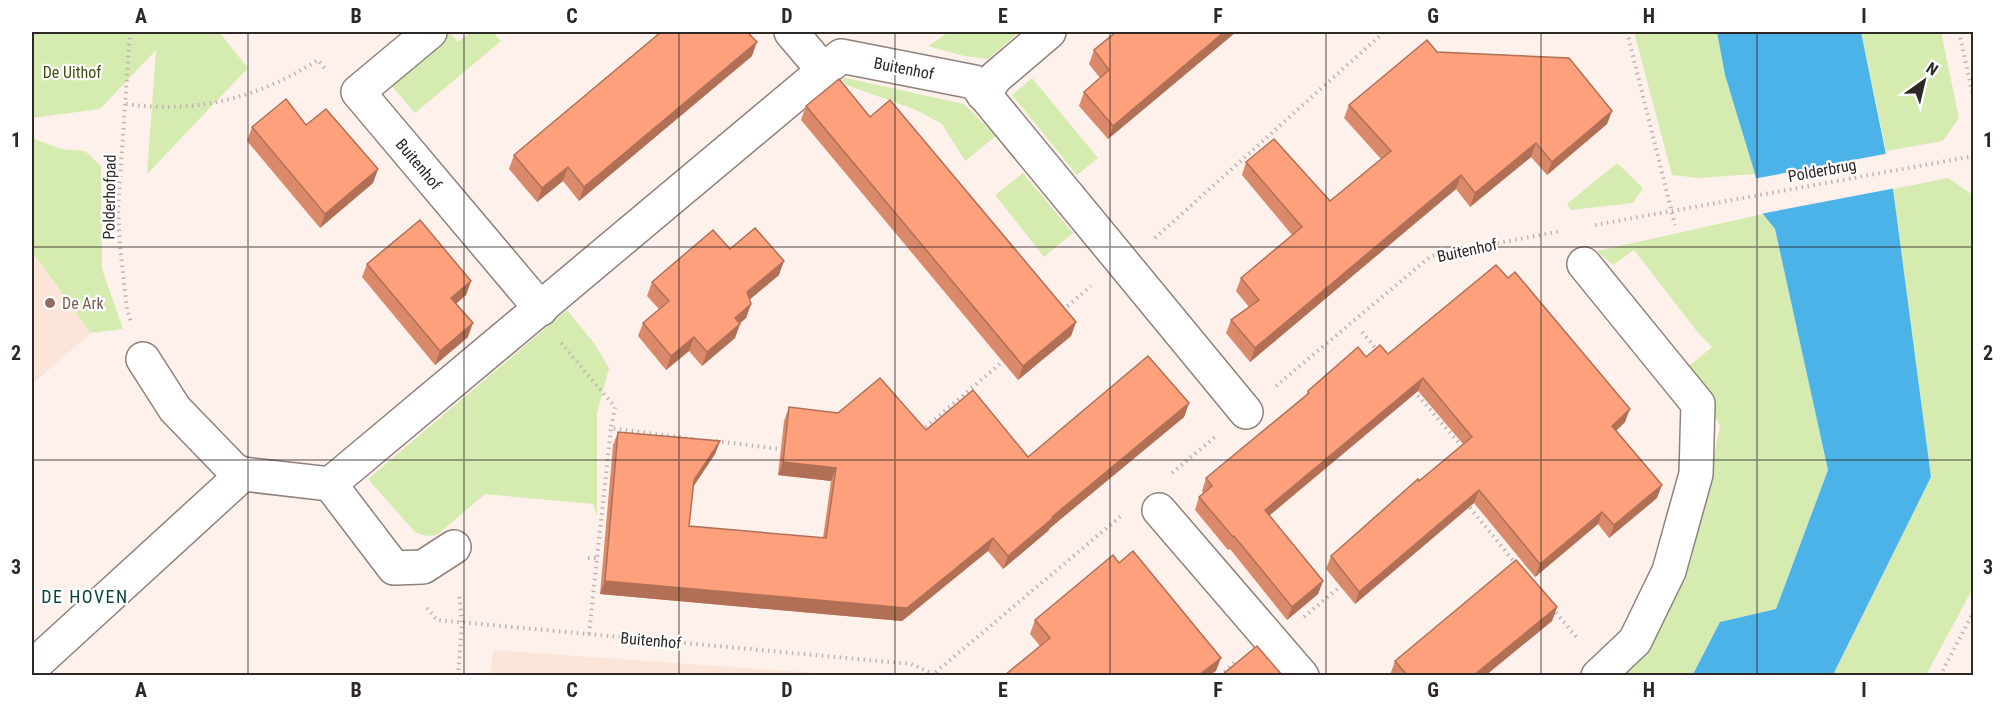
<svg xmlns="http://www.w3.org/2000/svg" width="2005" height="707" viewBox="0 0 2005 707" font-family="'Roboto Condensed',sans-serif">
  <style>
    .education { fill: #fbe5d8 }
    .green { fill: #d6ebb0 }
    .water { fill: #4cb3e8 }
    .pier { fill: #fef1ec }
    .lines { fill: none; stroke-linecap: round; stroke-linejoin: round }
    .minor-casing { stroke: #8f817b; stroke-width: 36 }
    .path { stroke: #bfb4b0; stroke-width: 4; stroke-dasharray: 1.5 4.5; stroke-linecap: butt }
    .minor { stroke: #fff; stroke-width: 33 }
    .wall { fill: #da8a6a }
    .shaded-wall { fill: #b17056 }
    .building { fill: #fda07b; stroke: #b17056; stroke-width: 1.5 }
    .grid { fill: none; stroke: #2d2725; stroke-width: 1.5; stroke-opacity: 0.55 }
    .education-dot { fill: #8d6e63; stroke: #fff; stroke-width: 2 }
    .labels { text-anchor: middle; stroke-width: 4.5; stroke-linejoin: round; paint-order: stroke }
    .street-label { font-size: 16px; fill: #2d2725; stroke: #fff }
    .park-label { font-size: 16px; fill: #3e500e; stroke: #fff }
    .education-label { font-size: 16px; fill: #785e54; stroke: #fff; text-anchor: start }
    .neighbourhood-label { font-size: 18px; letter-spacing: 1.5px; fill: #0b473d; stroke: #fff }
    .neatline { fill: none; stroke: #2d2725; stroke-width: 2 }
    .grid-label { font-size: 20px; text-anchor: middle; font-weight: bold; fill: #2d2725 }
  </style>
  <rect width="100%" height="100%" fill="#fef1ec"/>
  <!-- education -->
  <g class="education">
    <polygon points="32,253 91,333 32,384"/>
    <polygon points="493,650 845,675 490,675"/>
  </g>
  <!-- green -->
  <g class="green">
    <polygon points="32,32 219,32 248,68 147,174 156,50 100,109 32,118"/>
    <polygon points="471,32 493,32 501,41 415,113 389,83 450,33 458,42"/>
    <polygon points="949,32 1015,32 1017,34 988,59 964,56 928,46"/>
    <polygon points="1634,32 1717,32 1725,75 1755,174 1699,178 1672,175"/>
    <polygon points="1861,32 1941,32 1959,118 1943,141 1886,151"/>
    <polygon points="842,77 964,104 996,136 965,161 942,124 916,110 844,84"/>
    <polygon points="1032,78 1098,158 1077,175 1012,95"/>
    <polygon points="32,138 61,149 85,151 101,166 102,269 123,329 91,333 32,252"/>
    <polygon points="1617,163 1643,188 1633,203 1571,210 1567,204"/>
    <polygon points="1023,173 1073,233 1044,257 995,195"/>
    <polygon points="1948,178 1973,195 1973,588 1926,675 1833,676 1931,477 1893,189"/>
    <polygon points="1763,214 1775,229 1828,470 1776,609 1720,622 1692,675 1620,675 1648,650 1691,561 1720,426 1688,367 1712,347 1699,334 1634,250 1613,265 1597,251"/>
    <polygon points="567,310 594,343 609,368 597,413 597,517 593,504 485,494 437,535 425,536 415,532 368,479"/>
  </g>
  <!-- water -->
  <polygon class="water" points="1717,32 1861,32 1893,189 1931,477 1833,675 1692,676 1720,622 1776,609 1828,470 1775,229 1763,214 1755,174 1725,75"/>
  <!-- pier -->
  <polygon class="pier" points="1890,153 1896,188 1760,214 1753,179"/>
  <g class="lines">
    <!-- minor casing -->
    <g class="minor-casing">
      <g id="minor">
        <polyline points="430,32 358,92 541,309"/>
        <polyline points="791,32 824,71"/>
        <polyline points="983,94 996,77 1049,32"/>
        <polyline points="1584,264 1698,404 1696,474 1669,571 1635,641 1598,676"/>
        <polyline points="143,359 175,409 234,470 243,474 330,484 394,568 423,567 454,547"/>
        <polyline points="330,484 841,56 974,82 1246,412"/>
        <polyline points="1159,510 1302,676"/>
        <polyline points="32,667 243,474"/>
      </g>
    </g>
    <!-- path -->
    <g class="path">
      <polyline points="130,32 118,209 120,246 127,310 131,322"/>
      <polyline points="1627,32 1675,225"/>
      <polyline points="1959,32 1974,100"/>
      <path d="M126,104c71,10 132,-6 192,-44l8,10"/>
      <polyline points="1595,225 1974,156"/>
      <polyline points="1155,238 1384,32"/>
      <polyline points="1063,310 1091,286"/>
      <polyline points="1362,332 1379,352"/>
      <polyline points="561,343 615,407 611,428"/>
      <polyline points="1276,386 1431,256 1561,231"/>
      <polyline points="1414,391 1464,449"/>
      <polyline points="921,431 1007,358"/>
      <polyline points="716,441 786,450"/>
      <polyline points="1172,473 1215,437"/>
      <polyline points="1466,503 1517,565"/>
      <polyline points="588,558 597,558"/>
      <polyline points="427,608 437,620 911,664 937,676"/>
      <polyline points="1552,608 1578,639"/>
      <polyline points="1304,617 1342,585"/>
      <polyline points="589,634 611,428 693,439"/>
      <polyline points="458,676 462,623 459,593"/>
      <polyline points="931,676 1121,516"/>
      <polyline points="1220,676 1237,660"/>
      <polyline points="1940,676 1974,611"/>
    </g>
    <!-- minor -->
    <use href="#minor" class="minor"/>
  </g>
  <!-- wall -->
  <g class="wall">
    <polygon points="1236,32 1108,139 1079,106 1084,92 1100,78 1089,64 1094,50"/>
    <polygon points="1437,52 1612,111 1607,124 1547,175 1531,157 1470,207 1456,189 1250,362 1226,333 1231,320 1249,307 1236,291 1241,278 1292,235 1242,175 1246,162 1330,201 1381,159 1344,118 1349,105"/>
    <polygon points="752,56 579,201 563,181 537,202 509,169 514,155"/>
    <polygon points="806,106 870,117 1076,322 1071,336 1018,380 801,120"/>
    <polygon points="252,127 378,169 373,183 320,228 247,141"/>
    <polygon points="730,249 779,275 749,300 751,304 746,318 740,323 735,338 702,366 689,351 666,370 638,336 643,323 659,309 647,296 652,282"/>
    <polygon points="367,264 471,281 466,295 456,304 468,337 435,365 362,277"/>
    <polygon points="1388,354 1625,422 1616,431 1657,498 1609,538 1598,524 1535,577 1474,503 1355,604 1326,569 1331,556 1463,444 1418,391 1269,516 1323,581 1318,594 1287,620 1230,549 1228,550 1195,510 1199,497 1204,494 1202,491 1206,478 1306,396 1308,391 1366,357"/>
    <polygon points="1189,403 1184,417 1050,528 1048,531 1003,569 988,551 902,621 600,594 613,445 618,432 720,441 715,454 693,487 689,526 823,538 831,481 778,475 784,421 789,407 926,430 1028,457"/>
    <polygon points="1119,563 1216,671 1040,646 1030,634 1035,620"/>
    <polygon points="1557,607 1552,621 1486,675 1390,675 1395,661"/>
  </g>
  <!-- shaded-wall -->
  <g class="shaded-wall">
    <polygon points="1224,32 1236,32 1108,139 1113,126"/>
    <polygon points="757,42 752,56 579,201 584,187"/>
    <polygon points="1612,111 1607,124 1547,175 1552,162"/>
    <polygon points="1536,143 1531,157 1470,207 1475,193"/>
    <polygon points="568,167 563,181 537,202 542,188"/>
    <polygon points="378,169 373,183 320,228 325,214"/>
    <polygon points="1461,175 1456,189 1250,362 1255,348"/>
    <polygon points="784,261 779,275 742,306 747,292"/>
    <polygon points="471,281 466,295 446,312 451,298"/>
    <polygon points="751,304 746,318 730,332 735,318"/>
    <polygon points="1076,322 1071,336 1018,380 1023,366"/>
    <polygon points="473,323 468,337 435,365 440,351"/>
    <polygon points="740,324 735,338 702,366 707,352"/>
    <polygon points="694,337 689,351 666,370 671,356"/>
    <polygon points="1423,378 1418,391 1260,523 1265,510"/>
    <polygon points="1189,403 1184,417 1050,528 1048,531 1003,569 1008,556 1052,517"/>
    <polygon points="1630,409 1625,422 1607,439 1612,426"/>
    <polygon points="720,441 715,454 689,493 694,480"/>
    <polygon points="783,462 836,468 831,481 778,475"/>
    <polygon points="1662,485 1657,498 1609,538 1614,525"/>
    <polygon points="1479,490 1474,503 1355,604 1359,592"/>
    <polygon points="1602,512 1598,524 1535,577 1540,564"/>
    <polygon points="993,538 988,551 902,621 600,594 605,581"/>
    <polygon points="1323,581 1318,594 1287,620 1292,607"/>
    <polygon points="1557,607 1552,621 1486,675 1474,675"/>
    <polygon points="1221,658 1216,671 1210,675 1199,675"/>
  </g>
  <!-- building -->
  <g class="building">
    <polygon points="661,32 747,32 757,42 584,187 568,167 542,188 514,155"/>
    <polygon points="1116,32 1224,32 1113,126 1084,92 1109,70 1094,50"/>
    <polygon points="1427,40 1437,52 1569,58 1612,111 1552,162 1536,143 1475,193 1461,175 1255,348 1231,320 1259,300 1241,278 1302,227 1246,162 1274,139 1330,201 1391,151 1349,105"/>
    <polygon points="839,79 870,117 890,100 1076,322 1023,366 806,106"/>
    <polygon points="286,99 306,125 326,109 378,169 325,214 252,127"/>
    <polygon points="420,220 471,281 451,298 473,323 440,351 367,264"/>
    <polygon points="755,228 784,261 747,292 751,304 735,318 740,324 707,352 694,337 671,356 643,323 669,301 652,282 713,230 730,249"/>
    <polygon points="1496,265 1508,278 1515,272 1630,409 1612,426 1662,485 1614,525 1602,512 1540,564 1479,490 1359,592 1331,556 1418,479 1419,481 1472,437 1423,378 1265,510 1323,581 1292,607 1234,536 1233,537 1199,497 1212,486 1206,478 1309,393 1308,391 1358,347 1366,357 1380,345 1388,354"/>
    <polygon points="1148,356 1189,403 1052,517 1053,518 1008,556 993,538 907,608 605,581 618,432 720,441 694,480 689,526 826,538 836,468 783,462 789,407 838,413 880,378 926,430 973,390 1028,457"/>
    <polygon points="1133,551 1221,658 1199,675 1005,675 1050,638 1035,620 1113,555 1119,563"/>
    <polygon points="1516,560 1557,607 1474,675 1407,675 1395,661"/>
    <polygon points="1257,646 1282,675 1222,675"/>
  </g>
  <!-- grid -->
  <path class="grid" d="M248,32v644M464,32v644M679,32v644M895,32v644M1110,32v644M1326,32v644M1541,32v644M1757,32v644M32,247h1942M32,460h1942"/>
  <!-- markers -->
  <circle class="education-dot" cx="50" cy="303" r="6"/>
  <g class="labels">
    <!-- street labels -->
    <g class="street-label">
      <text transform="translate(904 68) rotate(11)" y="6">Buitenhof</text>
      <text transform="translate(419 164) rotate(50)" y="6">Buitenhof</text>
      <text transform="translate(1822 170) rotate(-10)" y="6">Polderbrug</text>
      <text transform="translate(109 197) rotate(-89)" y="6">Polderhofpad</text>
      <text transform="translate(1467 250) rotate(-12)" y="6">Buitenhof</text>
      <text transform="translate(651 640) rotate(5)" y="6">Buitenhof</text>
    </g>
    <!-- park labels -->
    <g class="park-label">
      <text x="72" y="78">De Uithof</text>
    </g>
    <!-- education labels -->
    <g class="education-label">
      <text x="62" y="309">De Ark</text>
    </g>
    <!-- neighbourhood labels -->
    <g class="neighbourhood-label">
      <text x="85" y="603">DE HOVEN</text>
    </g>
  </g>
  <!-- border -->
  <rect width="2005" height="707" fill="none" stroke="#ffffff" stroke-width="66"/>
  <!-- north arrow -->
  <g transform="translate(1924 81) rotate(34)" stroke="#ffffff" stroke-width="4.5" paint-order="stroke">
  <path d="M0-4.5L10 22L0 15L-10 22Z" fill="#2d2725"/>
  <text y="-9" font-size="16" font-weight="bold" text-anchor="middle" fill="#2d2725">N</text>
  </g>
  <rect x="33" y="33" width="1939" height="641" class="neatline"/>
  <g class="grid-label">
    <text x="141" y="23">A</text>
    <text x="356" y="23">B</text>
    <text x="572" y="23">C</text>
    <text x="787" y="23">D</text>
    <text x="1003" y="23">E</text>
    <text x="1218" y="23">F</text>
    <text x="1433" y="23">G</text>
    <text x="1649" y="23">H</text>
    <text x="1864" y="23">I</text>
    <text x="16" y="147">1</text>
    <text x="1988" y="147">1</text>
    <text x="16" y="360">2</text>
    <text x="1988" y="360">2</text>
    <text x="16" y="574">3</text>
    <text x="1988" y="574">3</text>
    <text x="141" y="697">A</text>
    <text x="356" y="697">B</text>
    <text x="572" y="697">C</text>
    <text x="787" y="697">D</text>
    <text x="1003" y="697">E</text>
    <text x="1218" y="697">F</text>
    <text x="1433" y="697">G</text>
    <text x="1649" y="697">H</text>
    <text x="1864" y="697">I</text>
  </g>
</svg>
